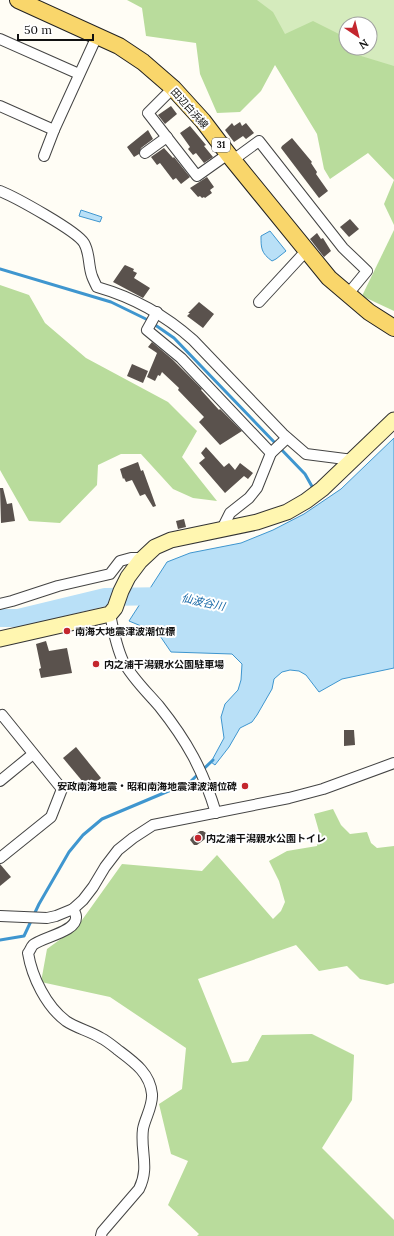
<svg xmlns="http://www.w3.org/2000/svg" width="394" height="1236" viewBox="0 0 394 1236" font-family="Lora,'Noto Sans JP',serif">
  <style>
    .green { fill: #d5ebbd; fill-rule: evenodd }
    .forest { fill: #b9dc9c }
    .water { fill: #b9e0f7; stroke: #3f96cf }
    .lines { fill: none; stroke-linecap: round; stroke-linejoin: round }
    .stream { stroke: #3f96cf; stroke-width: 3 }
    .river { stroke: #b9e0f7; stroke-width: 18 }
    .building { fill: #5a524d }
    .street-casing { stroke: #444; stroke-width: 12 }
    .secondary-casing { stroke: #333; stroke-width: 17 }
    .primary-casing { stroke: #222; stroke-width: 18 }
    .street { stroke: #fff; stroke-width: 10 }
    .secondary { stroke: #fff6b0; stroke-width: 15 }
    .primary { stroke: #f9d66b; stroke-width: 16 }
    .poi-dot { fill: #c4262e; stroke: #fff; stroke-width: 1.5 }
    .labels { text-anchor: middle; stroke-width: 4; stroke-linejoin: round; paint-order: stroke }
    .shield { fill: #fff; stroke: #585858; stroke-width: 1 }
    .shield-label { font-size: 9px; font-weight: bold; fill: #111 }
    .street-label { font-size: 10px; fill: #111; stroke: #fff }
    .poi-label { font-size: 10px; font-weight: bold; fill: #111; stroke: #fff; text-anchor: start }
    .water-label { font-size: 11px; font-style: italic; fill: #1768a6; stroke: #fff }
  </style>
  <rect width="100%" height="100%" fill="#fffdf5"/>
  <!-- green -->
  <path class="green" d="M187,0h207v121zM346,24h24v24h-24z"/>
  <!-- forest -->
  <g class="forest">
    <polygon points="127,0 257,0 273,12 285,34 313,21 343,36 348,52 394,66 394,180 368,153 330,179 324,169 317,134 275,65 261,91 240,112 217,113 200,74 196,43 146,36 142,8"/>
    <polygon points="394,180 394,225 384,204"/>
    <polygon points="394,230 394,311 362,296"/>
    <polygon points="0,285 29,295 45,323 86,358 168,402 197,431 182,457 217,501 193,498 173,489 141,454 121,454 98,465 97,485 60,523 29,521 0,470"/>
    <polygon points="333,809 341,825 350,834 367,832 371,843 377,848 394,846 394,983 387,985 360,979 347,966 319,971 296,945 198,979 232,1063 248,1061 262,1035 312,1034 354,1055 352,1100 322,1148 394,1220 394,1236 197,1236 199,1234 168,1205 188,1161 171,1154 159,1104 182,1089 186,1048 110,997 41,982 47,949 77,927 122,864 202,871 217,855 273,919 281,911 285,902 279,881 269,861 287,851 317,846 320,835 314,814"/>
  </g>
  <!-- water -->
  <g class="water">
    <polygon points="81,210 102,217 100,222 79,216"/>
    <path d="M270,231l16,20 -10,8 -4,2c-11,-8 -11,-13 -11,-25z"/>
    <polygon points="394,438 394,668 342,679 319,692 306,675 299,671 290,670 282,672 274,679 272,689 257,715 252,722 240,728 229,747 215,765 211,762 224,738 221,717 225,704 238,690 241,680 242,664 232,654 171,652 158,633 129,621 167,562 190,553 241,543 273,530 304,514 341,489"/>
  </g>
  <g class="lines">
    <!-- stream -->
    <g class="stream">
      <polyline points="0,269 111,302 148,320 174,338 305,474 314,490"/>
      <polyline points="0,940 24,936 39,904 69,852 83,835 102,819 190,782 213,760"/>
    </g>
    <!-- river -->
    <polyline class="river" points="0,618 18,618 105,597 169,596"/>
  </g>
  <!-- building -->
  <g class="building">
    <polygon points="171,106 177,114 165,124 158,115"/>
    <polygon points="240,122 242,126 246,123 254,133 246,139 243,136 234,142 225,130 232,123 234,126"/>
    <polygon points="190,126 206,145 204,146 213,157 204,163 196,153 193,155 188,149 190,147 180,133"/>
    <polygon points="148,130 153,139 141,148 139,154 134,157 127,147"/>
    <polygon points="292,138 312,162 311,163 317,172 316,174 328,191 319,198 281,148 282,146"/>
    <polygon points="164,148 173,158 174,157 190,177 181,184 176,178 173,180 160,163 157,165 151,157"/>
    <polygon points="207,177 214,187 210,190 212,193 205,198 204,197 202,198 200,196 198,197 190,188"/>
    <polygon points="350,219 359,229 349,237 340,227"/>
    <polygon points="317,233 321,239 323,238 331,251 324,257 310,239"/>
    <polygon points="125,265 134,269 133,271 137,273 134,278 150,288 143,298 113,282 124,266"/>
    <polygon points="199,302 214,314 203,328 187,316 190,313 188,313"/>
    <polygon points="152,342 172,359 202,389 201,390 219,410 220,409 242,431 220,445 199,422 204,417 178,390 179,388 162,372 160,376 158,375 155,381 147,377 157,353 148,347"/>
    <polygon points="132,364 148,371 143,383 127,376"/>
    <polygon points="206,447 224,467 229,463 235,470 240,463 253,473 248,479 244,476 225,493 199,463 205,458 201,453"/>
    <polygon points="138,462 141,471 143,470 156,506 153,507 145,494 140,496 132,480 126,482 124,478 123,479 120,469"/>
    <polygon points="0,488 3,488 7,504 12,503 15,521 1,523"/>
    <polygon points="184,519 186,527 178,529 176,521"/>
    <polygon points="46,641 49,651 67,648 72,673 41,678 39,669 41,668 36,644"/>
    <polygon points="344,730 354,730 355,745 344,746"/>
    <polygon points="76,747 101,778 89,788 88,788 63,758"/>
    <polygon points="200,831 203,831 206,833 205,839 197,845 194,845 190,840 192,837"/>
    <polygon points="0,864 11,877 0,886"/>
  </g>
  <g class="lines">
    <!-- street casing -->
    <g class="street-casing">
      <g id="street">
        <polyline points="0,39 79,74"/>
        <polyline points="173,88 148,113 197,176 228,154"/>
        <polyline points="0,106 54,130"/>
        <polyline points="145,153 167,137"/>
        <polyline points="44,156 54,130 97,36"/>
        <polyline points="233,160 259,141 343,248 367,271 348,294"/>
        <path d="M0,191c15,6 77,40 84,52 6,10 4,22 8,33 1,3 3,7 5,11 35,10 68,28 96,53l90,94 23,20 47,6"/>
        <polyline points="259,302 306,251"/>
        <polyline points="157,312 147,330 181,358 271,453"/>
        <polyline points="222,529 230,513 249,498 257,488 271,453 287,438"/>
        <polyline points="0,604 12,601 58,586 110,574 120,561 131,558 143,558"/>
        <path d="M110,614c3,15 6,32 13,47 9,17 23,30 36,45 28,35 44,64 57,107"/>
        <polyline points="0,716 2,715 62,789 51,817 0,858"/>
        <polyline points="0,781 33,754"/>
        <path d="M73,909c1,2 3,5 3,8 1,15 -34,20 -43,28 -2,2 -3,6 -5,8 4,24 18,53 38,68 10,7 24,10 35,17 6,3 12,8 17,12 16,12 32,23 34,44 1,12 -7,24 -9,35 -3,22 7,38 -4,60l-37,43 -1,4"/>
        <polyline points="0,916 47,918 56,916 73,909 83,900 93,887 105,867 118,850 133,838 153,825 289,798 323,789 394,763"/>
      </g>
    </g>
    <!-- secondary casing -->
    <g class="secondary-casing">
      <polyline id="secondary" points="0,639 110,614 115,608 121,591 128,577 140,561 155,547 171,540 257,522 287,512 306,501 322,489 394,420"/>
    </g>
    <!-- primary casing -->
    <g class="primary-casing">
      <polyline id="primary" points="18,0 119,46 143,62 173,88 203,121 228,154 329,278 369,312 394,328"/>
    </g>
    <!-- street -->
    <use href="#street" class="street"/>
    <!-- secondary -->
    <use href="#secondary" class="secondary"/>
    <!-- primary -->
    <use href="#primary" class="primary"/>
  </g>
  <!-- markers -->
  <g class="poi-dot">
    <circle cx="67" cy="631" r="4"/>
    <circle cx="96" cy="664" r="4"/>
    <circle cx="245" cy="786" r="4"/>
    <circle cx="198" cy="838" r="4"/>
  </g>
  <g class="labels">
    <!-- shield labels -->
    <rect class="shield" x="212" y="138" width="18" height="14" rx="3"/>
    <g class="shield-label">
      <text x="221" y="148">31</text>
    </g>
    <!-- street labels -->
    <g class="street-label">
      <text transform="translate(190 108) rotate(48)" y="4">田辺白浜線</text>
    </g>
    <!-- poi labels -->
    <g class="poi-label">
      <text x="75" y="635">南海大地震津波潮位標</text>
      <text x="104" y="668">内之浦干潟親水公園駐車場</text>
      <text x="237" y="790" text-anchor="end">安政南海地震・昭和南海地震津波潮位碑</text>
      <text x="206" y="842">内之浦干潟親水公園トイレ</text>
    </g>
    <!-- water labels -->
    <g class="water-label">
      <text transform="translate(203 602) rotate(12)" y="4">仙波谷川</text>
    </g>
  </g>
  <!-- north arrow -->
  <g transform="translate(358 36) rotate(145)"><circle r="19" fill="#ffffff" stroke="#a0a0a0"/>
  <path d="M0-3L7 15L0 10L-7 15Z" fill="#c4262e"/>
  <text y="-6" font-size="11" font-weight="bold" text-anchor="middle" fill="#111111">N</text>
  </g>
  <!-- scale -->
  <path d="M18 34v6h75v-6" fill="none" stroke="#111111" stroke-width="2"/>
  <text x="24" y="34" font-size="12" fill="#111111" stroke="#ffffff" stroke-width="3" paint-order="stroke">50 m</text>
</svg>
